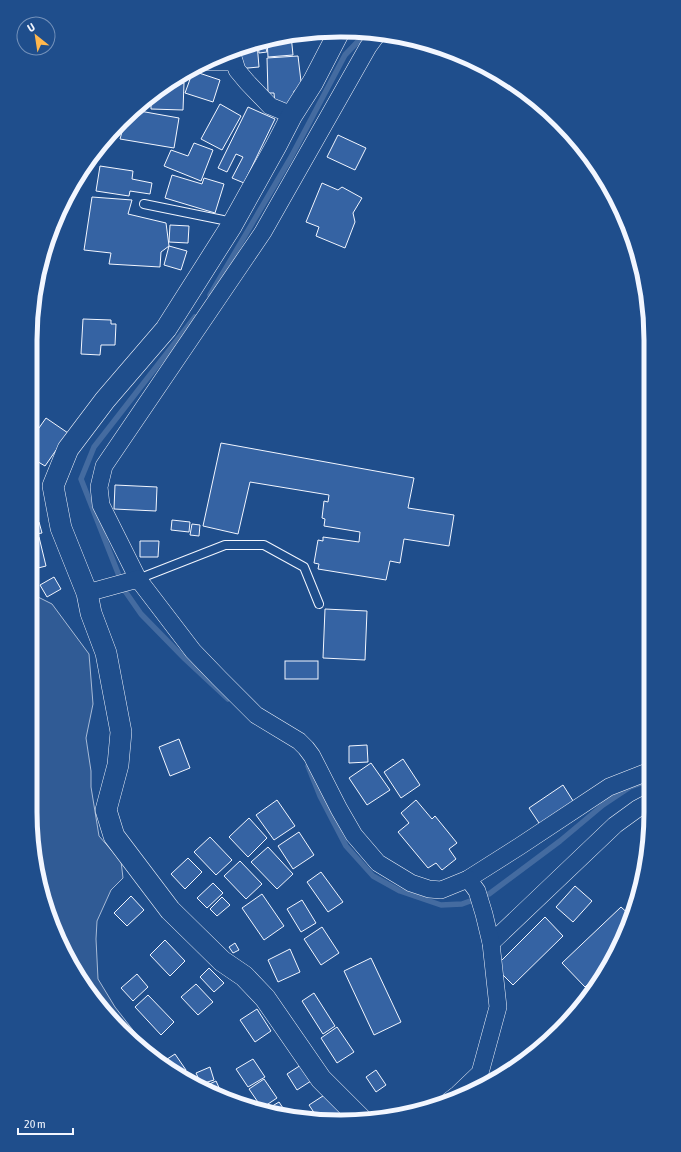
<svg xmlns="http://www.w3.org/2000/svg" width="681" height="1152" viewBox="0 0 681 1152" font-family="'Asap Condensed',sans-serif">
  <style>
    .green { fill: #305b95; stroke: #a8bbd7 }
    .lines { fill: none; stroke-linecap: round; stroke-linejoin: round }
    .stream { stroke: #446ba0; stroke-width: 5.5 }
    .building { fill: #3563a3; stroke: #f2f6ff }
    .service-casing { stroke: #f2f6ff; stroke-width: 10 }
    .minor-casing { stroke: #f2f6ff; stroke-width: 18 }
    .tertiary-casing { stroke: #f2f6ff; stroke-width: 22 }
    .service { stroke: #1f4e8c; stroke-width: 8 }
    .minor { stroke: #1f4e8c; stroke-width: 17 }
    .tertiary { stroke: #1f4e8c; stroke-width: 21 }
    .rim { fill: none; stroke: #f2f6ff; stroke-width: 5 }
  </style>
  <rect width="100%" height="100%" fill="#1f4e8c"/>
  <!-- green -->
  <polygon class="green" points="30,591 36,596 52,604 89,654 93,704 86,738 91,771 91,787 99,836 121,861 123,878 111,890 97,921 96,939 98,979 115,1007 136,1034 138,1041 94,1000 46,911 30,811"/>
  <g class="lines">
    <!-- stream -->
    <g class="stream">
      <polyline points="210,295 290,159 345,55 366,33"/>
      <polyline points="195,317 94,447 81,479 125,591 141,614 185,659 228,699"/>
      <polyline points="308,766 320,796 346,846 373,876 400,891 441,905 462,904 489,894 560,841 603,805 630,787 650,780"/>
    </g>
  </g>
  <!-- building -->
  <g class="building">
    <polygon points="291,35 293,55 268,57 267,40 280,36"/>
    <polygon points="264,41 267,52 259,53 258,43"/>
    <polygon points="257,43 259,67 237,69 235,50"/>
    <polygon points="298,56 302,90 294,91 294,104 275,105 274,93 268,93 267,58"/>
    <polygon points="193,71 220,80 213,102 185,93"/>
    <polygon points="168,82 184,83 183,110 151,109 151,96"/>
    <polygon points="220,104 241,116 222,150 201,139"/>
    <polygon points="248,107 275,119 244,183 232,178 243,157 236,154 227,172 218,168"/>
    <polygon points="134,110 179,118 174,148 120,139 122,132 113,131 121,121"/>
    <polygon points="338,135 366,148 355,170 327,157"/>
    <polygon points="194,143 213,150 201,181 164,166 171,150 188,156"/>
    <polygon points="100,166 133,171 132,179 152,183 150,194 130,191 129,196 96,191"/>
    <polygon points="172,175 202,184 204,178 224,184 215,213 165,198"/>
    <polygon points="322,183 338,190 342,187 362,198 353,213 355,222 345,248 316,236 319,227 306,222"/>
    <polygon points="92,197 132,200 128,214 166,223 169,246 161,252 160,267 109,264 111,253 84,250"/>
    <polygon points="170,225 189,226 188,243 169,242"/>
    <polygon points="169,246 187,251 181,270 164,265"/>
    <polygon points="83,319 111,320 111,324 116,324 115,345 101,345 100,355 81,354"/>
    <polygon points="46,418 68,433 45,466 30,457 31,433 34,435"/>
    <polygon points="221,443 414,478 408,508 454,515 449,546 404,539 400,563 390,561 386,580 318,569 319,564 314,563 318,540 323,541 323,537 359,542 360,532 324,526 325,519 322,518 324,501 328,502 329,495 250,482 238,534 203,526"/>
    <polygon points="115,485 157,487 156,511 114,509"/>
    <polygon points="172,520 190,522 189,532 171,530"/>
    <polygon points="39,522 42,533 30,535 30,524"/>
    <polygon points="192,524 200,525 199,536 190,535"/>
    <polygon points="39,537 46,566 30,570 30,539"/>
    <polygon points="140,541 159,541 158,557 140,557"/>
    <polygon points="54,577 61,589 47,597 40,585"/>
    <polygon points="325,609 367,611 365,660 323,658"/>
    <rect x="285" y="661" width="33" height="18"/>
    <polygon points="179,739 190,768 170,776 159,747"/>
    <polygon points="367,745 368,762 349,763 349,746"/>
    <polygon points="403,759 420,785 401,798 384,772"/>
    <polygon points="371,763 390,790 367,805 349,778"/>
    <polygon points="563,785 575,804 541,826 529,808"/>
    <polygon points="277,800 295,826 274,840 256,815"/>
    <polygon points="416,800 432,819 435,816 457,843 449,849 456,859 442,870 436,863 428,868 398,832 409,823 401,813"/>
    <polygon points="249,818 267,838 248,857 229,837"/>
    <polygon points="299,832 314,855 293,869 278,846"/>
    <polygon points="210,837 232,860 216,875 194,852"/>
    <polygon points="268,847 293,874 277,889 251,862"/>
    <polygon points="188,858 202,872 185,889 171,874"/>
    <polygon points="240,861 262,884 246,899 224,876"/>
    <polygon points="321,872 343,902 328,912 307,882"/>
    <polygon points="213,883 223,893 207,908 197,898"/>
    <polygon points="575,886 592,901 573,922 556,907"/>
    <polygon points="262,894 284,926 264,940 242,908"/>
    <polygon points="131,896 144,910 127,926 114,913"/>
    <polygon points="222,897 230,905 217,916 210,909"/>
    <polygon points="302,900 316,923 301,932 287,909"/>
    <polygon points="621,907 632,917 608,964 585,987 562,963"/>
    <polygon points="545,917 563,936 513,985 495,967"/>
    <polygon points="322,927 339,953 321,965 304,939"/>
    <polygon points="165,940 185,961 170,976 150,955"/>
    <polygon points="235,943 239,950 233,953 229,947"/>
    <polygon points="290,949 300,972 278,982 268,960"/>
    <polygon points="371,958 401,1022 374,1035 344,971"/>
    <polygon points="209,968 224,983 214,992 200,977"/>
    <polygon points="137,974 148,987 133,1001 121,988"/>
    <polygon points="196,984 213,1002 198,1015 181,997"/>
    <polygon points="314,993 335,1026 323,1034 302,1001"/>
    <polygon points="148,995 174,1022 161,1035 135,1007"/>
    <polygon points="257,1009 271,1031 255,1042 240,1020"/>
    <polygon points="337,1027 354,1052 337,1063 321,1038"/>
    <polygon points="175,1054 186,1070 179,1075 168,1070 161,1063"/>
    <polygon points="253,1059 265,1077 248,1087 236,1069"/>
    <polygon points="301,1065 311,1081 297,1090 287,1074"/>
    <polygon points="210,1067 214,1080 201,1084 196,1073"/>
    <polygon points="376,1070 386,1085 376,1092 366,1077"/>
    <polygon points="264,1079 277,1098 262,1108 249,1089"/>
    <polygon points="216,1081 222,1094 205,1086"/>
    <polygon points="329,1092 348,1120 317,1117 309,1105"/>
    <polygon points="279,1102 287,1114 265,1112 264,1111"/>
  </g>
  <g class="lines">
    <!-- service casing -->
    <g class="service-casing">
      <g id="service">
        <polyline points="144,204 223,220 232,224"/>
        <polyline points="138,579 225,545 264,545 304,567 319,604"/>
      </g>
    </g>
    <!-- minor casing -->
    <g class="minor-casing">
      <g id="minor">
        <polyline points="231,51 237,70 247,82 270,106 292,115"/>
        <polyline points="206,62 234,62"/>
        <polyline points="138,579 101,505 99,487 104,466 263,232 368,47 376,36 379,34"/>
        <polyline points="87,593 138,579 193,651 219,678 256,715 299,741 306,748 312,756 339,809 354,835 378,863 411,883 429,889 441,890 468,879 520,846 609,787 650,771"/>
        <polyline points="491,943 615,825 637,809 650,802"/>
        <polyline points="449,1101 458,1094 480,1073 498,1007 491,943 484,914 477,891 468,879"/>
      </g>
    </g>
    <!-- tertiary casing -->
    <g class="tertiary-casing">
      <polyline id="tertiary" points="340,30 313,82 292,115 276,146 232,225 166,329 105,400 68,449 53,486 61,528 87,593 91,613 106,653 121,732 118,765 106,810 114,836 170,910 222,961 244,976 265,998 321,1079 363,1121"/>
    </g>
    <!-- service -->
    <use href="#service" class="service"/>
    <!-- minor -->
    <use href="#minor" class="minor"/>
    <!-- tertiary -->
    <use href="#tertiary" class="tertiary"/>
  </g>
  <!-- crop -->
  <path d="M0 0H681V1152H0ZM340 37H341A303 303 0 0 1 644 340V812A303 303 0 0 1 341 1115H340A303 303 0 0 1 37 812V340A303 303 0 0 1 340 37Z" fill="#1f4e8c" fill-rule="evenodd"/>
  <path class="rim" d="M340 37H341A303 303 0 0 1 644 340V812A303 303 0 0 1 341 1115H340A303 303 0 0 1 37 812V340A303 303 0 0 1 340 37Z"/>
  <!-- north arrow -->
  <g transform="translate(36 36) rotate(330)"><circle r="19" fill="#1f4e8c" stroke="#7391ba"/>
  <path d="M0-3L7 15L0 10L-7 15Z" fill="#ffb74d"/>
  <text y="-6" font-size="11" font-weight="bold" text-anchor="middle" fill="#f2f6ff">U</text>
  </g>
  <!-- scale -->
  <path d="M18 1128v6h55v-6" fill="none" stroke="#f2f6ff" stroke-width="2"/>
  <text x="24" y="1128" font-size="12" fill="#f2f6ff" stroke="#1f4e8c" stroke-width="3" paint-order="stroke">20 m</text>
</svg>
